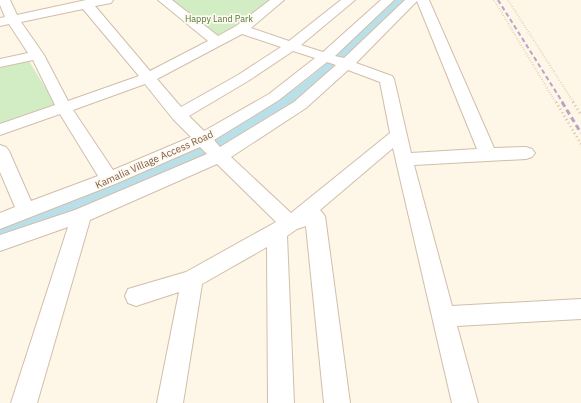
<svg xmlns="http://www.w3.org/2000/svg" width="581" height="403" viewBox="0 0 581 403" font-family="'IBM Plex Sans',sans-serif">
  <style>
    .green { fill: #d2edc4 }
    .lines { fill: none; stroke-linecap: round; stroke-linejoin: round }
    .canal { fill: #b9e0e9; fill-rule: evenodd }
    .minor-casing { stroke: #d1beab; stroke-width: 2 }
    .path-far1 { stroke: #dbb99f; stroke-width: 2; stroke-dasharray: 0.5 2; stroke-linecap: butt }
    .path { stroke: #dbb99f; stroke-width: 2.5; stroke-dasharray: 1 3; stroke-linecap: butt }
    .minor { fill: #fff; fill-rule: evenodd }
    .rail-far1 { stroke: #baa3c9; stroke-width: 2; stroke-dasharray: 4.5 3; stroke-linecap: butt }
    .rail { stroke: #baa3c9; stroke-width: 3; stroke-dasharray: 5.5 3.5; stroke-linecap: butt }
    .labels { text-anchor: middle; stroke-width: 3.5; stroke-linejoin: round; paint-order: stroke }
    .far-park-label { font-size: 9px; fill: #4c7a3d; stroke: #fff9ef }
    .street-label { font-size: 10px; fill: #7a5d49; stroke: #fff9ef }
  </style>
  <rect width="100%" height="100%" fill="#fef6e7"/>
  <!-- green -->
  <g class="green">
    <polygon points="164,0 276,0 217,42"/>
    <polygon points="29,61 57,107 0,125 0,68"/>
  </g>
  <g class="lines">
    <!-- canal -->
    <path class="canal" d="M395,0h11l-84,80 -29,23 -33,22 -35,20 -71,35 -154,61v-14c97,-36 197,-71 283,-130 41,-28 76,-64 112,-97z"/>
    <!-- minor casing -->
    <g class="minor-casing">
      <path id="minor" d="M0,0h10l7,15 69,-15h27l-2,3 -16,3 55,65 58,-30 -50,-41h14l46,36 18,-10 34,-26h14l-33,28 38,13 52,-41h14l-54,45 22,7 58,-52h13l-59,56 9,2 61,-58h24l65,148 32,-1 6,2 3,4 -3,4 -6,2 -112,6 38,141 129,-7v20l-124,7 21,77h-26l-59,-255 -73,62 5,6 25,187h-26l-18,-177 -9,3 -10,7 7,167h-26l-1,-156 -65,37 -19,119h-26l22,-111 -43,14 -8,-3 -3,-7 3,-7 58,-17 90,-50 -59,-58 -127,56 -53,183h-26l57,-176 -68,24v-16l75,-25 132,-56 -7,-7 -85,37 -115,45v-16l15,-6 -15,-35v-27l6,2 3,4 22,50 67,-25 -38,-62 -60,21v-11l55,-19 -22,-45 -33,7v-8l28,-6 -19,-29 -9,2v-8l5,-1 -5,-12zM417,1l60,148 -66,4 -17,-74 -2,-3 -36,-13zM83,9l56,67 -71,25 -24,-46 -23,-33zM242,34l39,13 -43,28 -57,32 -24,-28zM293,51l22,7 -46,36 -65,37 -15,-15 59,-35zM327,62l9,3 -42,37 -74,45 -6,-7 65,-40zM348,70l32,12 10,51 -99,80 -60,-56 75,-49zM145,84l28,35 18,18 -78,33 -40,-60z"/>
    </g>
    <!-- path-far1 -->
    <g class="path-far1">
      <polyline points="494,0 556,103"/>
      <polyline points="508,0 574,103"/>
    </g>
    <!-- path -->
    <g class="path">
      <polyline points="556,102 581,144"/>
      <polyline points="573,102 581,115"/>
    </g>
    <!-- minor -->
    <use href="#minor" class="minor"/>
    <!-- rail-far1 -->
    <polyline class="rail-far1" points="498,0 563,103"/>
    <!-- rail -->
    <polyline class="rail" points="562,102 581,133"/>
  </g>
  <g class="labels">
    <!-- far-park labels -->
    <g class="far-park-label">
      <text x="219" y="22">Happy Land Park</text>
    </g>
    <!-- street labels -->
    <g class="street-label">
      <text transform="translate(154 159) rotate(-24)" y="4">Kamalia Village Access Road</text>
    </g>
  </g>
</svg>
